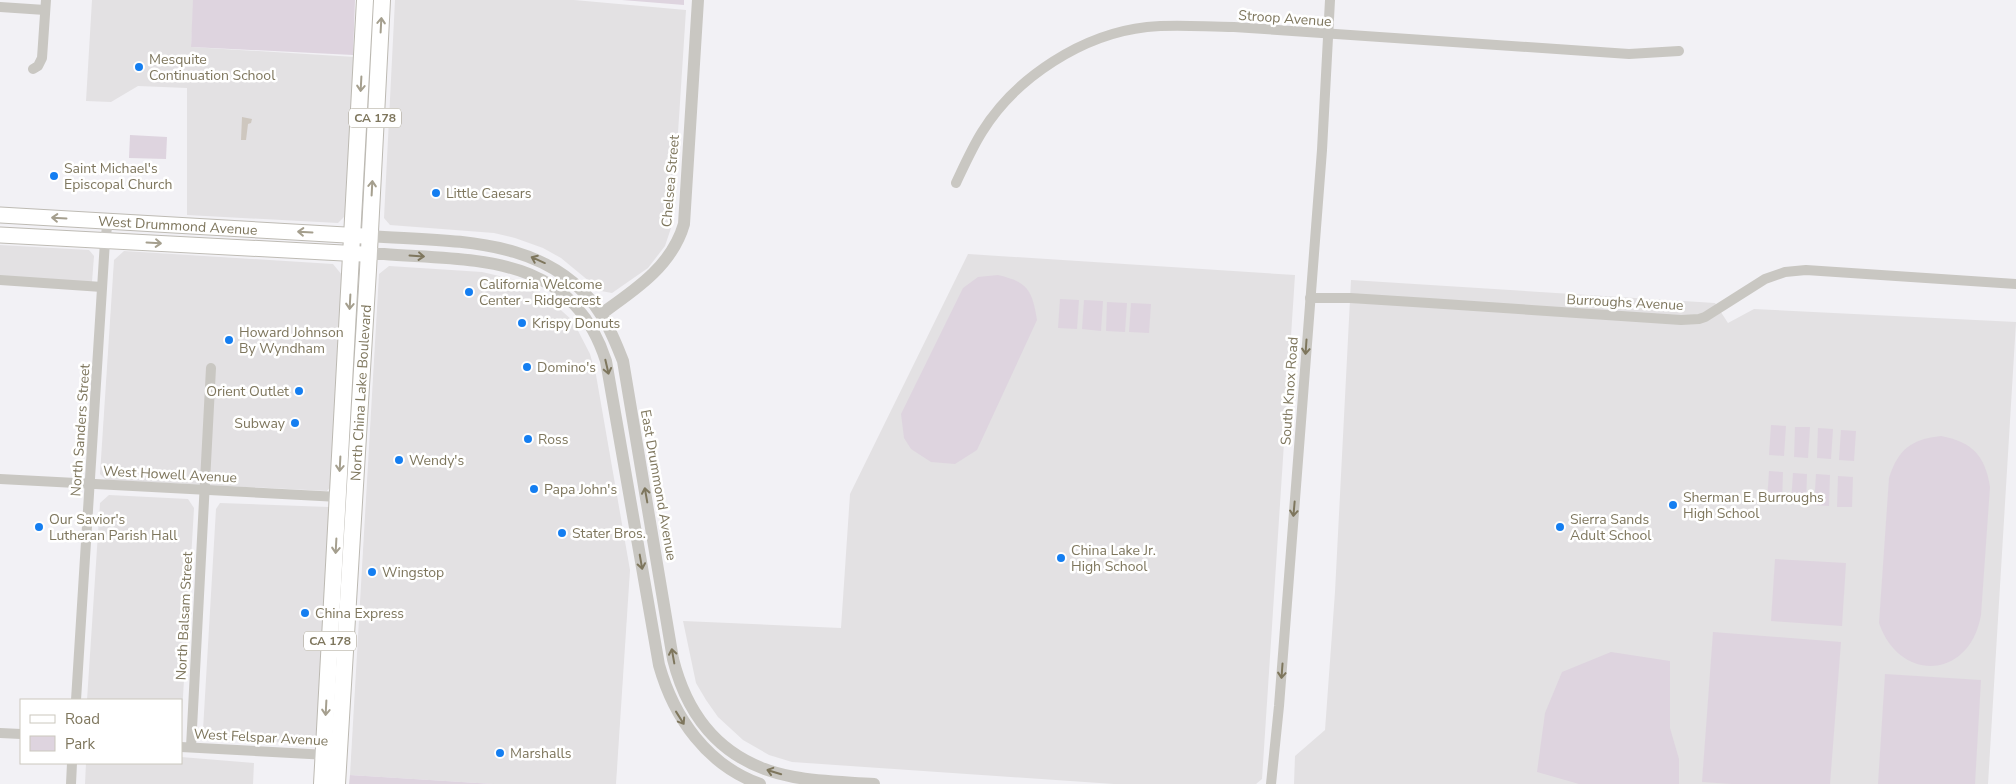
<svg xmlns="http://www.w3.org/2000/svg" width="2016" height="784" viewBox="0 0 2016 784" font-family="'Nunito Sans',sans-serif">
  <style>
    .built { fill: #e3e1e3 }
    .green { fill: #ded4df }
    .water { fill: #cec7bf }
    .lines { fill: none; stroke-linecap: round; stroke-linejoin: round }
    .secondary-casing { stroke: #bebbb4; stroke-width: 17 }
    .primary-casing { stroke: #bcb9b2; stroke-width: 18 }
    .minor { stroke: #c9c7c2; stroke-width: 10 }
    .tertiary { stroke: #c9c7c2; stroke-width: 12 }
    .secondary { stroke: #fff; stroke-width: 15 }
    .primary { stroke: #fff; stroke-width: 16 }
    .oneway { stroke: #a59f8e }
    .oneway2 { stroke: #7e765d }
    .poi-dot { fill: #147ef1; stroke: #fff; stroke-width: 2 }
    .labels { text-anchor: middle; stroke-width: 5; stroke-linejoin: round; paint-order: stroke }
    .shield { fill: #fff; stroke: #a59f8e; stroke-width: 1 }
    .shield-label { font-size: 12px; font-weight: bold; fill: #7e765d }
    .street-label { font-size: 14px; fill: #7e765d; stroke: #fff }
    .poi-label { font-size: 14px; fill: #7e765d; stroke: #fff; text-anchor: start }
  </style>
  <rect width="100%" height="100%" fill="#f2f1f5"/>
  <!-- built -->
  <g class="built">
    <polygon points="92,0 194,0 191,47 355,57 346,215 338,223 187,215 187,88 138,86 111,102 86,101"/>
    <polygon points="395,0 574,0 686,10 672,225 665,246 648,268 612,293 601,291 561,258 543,248 515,238 494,233 390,225 384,218"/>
    <polygon points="0,245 89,250 94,256 92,282 0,276"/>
    <polygon points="124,251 333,264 342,275 332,485 327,491 106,480 100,474 114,260"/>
    <polygon points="968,254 1295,275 1262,779 1256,784 1114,784 792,762 769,755 743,740 718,717 706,700 696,683 683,621 841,628 850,494"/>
    <polygon points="389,266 482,272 512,279 527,285 543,294 573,321 590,354 596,375 630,570 616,784 494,784 350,775 379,274"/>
    <polygon points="1351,280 1715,303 1728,323 1754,309 2016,322 1988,784 1294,784 1295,756 1325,730 1335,592"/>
    <polygon points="109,495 188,499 194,508 181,731 181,700 87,700 100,503"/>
    <polygon points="220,503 329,507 316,740 310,745 209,737 203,730 216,509"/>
    <polygon points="181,757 254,763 253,784 85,784 86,763 181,763"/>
  </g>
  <!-- green -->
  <g class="green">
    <polygon points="193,0 355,0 353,55 191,47"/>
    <polygon points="622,0 684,0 684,5"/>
    <polygon points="130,135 167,137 166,159 129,158"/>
    <path d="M998,275c30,7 34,15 39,45l-60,130 -22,14 -24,-2 -20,-13 -7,-11 -3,-24 62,-126 15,-11z"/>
    <polygon points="1060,299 1079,300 1077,329 1058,328"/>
    <polygon points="1084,300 1103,301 1101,331 1082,329"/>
    <polygon points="1107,302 1127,303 1125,332 1106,331"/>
    <polygon points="1131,303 1151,304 1149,333 1129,332"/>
    <polygon points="1771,425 1786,426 1784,456 1769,455"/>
    <polygon points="1795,427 1810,427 1808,458 1794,457"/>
    <polygon points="1818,428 1833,429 1831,459 1817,458"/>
    <polygon points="1841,430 1856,431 1854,461 1839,460"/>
    <path d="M1941,436c31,6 44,19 49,51l-9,128c-11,64 -81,69 -102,8l10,-145c9,-29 23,-39 52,-42z"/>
    <polygon points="1769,471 1783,472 1782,503 1767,502"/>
    <polygon points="1793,473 1807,474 1806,504 1791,503"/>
    <polygon points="1816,474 1830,475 1829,506 1814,505"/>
    <polygon points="1838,476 1853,477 1852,507 1837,507"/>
    <polygon points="1775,559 1846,563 1842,626 1771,621"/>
    <polygon points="1713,632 1841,642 1830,784 1732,784 1702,782"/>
    <polygon points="1611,652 1670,661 1670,728 1679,759 1679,784 1579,784 1537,772 1545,713 1562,672"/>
    <polygon points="1885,674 1981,680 1975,784 1878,784"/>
    <polygon points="350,775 494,784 349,784"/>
  </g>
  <!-- water -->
  <polygon class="water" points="242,117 252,119 251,123 248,124 246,140 241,140"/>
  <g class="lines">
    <!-- secondary casing -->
    <g class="secondary-casing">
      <g id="secondary">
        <path id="s1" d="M0,215l363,21"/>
        <polyline points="0,235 362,254"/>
      </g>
    </g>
    <!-- primary casing -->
    <g class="primary-casing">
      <g id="primary">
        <polyline points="322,784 365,0"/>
        <path id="s2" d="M337,784l31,-514 14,-270"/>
      </g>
    </g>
    <!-- minor -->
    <g class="minor">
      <polyline points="0,7 45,10"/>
      <polyline points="33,69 38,66 42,58 46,0"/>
      <path d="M956,183c8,-17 16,-35 26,-51 34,-55 101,-98 165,-105 29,-3 58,0 87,0l395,27 50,-3"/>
      <polyline points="0,280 102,287"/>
      <polyline points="1310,298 1350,298 1429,303 1681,320 1699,319 1705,317 1765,279 1785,272 1806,270 2016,284"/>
      <polyline points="0,479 339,497"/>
      <polyline points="76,700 105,241 108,221"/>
      <polyline points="0,733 21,734"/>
      <polyline points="181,747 328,755"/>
      <polyline points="191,747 211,368"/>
      <polyline points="71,784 72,763"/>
      <polyline points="1271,784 1279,706 1322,150 1330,0"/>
    </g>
    <!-- tertiary -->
    <g class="tertiary">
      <path d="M370,236c83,6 182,-1 232,80 9,14 15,30 21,45l50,298c16,64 55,106 121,118 26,5 53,5 80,7"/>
      <path d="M369,254h15c93,7 187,-1 222,107l53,304c15,53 48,100 101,119"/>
      <path d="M601,314c34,-24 71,-48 83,-90l14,-224"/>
    </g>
    <!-- secondary -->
    <use href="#secondary" class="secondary"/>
    <!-- primary -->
    <use href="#primary" class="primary"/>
  </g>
  <!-- one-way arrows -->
  <defs><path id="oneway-shaft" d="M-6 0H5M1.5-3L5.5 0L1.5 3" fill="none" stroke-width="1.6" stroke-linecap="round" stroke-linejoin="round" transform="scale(1.25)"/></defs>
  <g class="oneway">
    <use href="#oneway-shaft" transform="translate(381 25) rotate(-87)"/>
    <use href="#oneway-shaft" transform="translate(361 84) rotate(93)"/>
    <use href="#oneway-shaft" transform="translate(372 188) rotate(-87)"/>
    <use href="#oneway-shaft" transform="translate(59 218) rotate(-177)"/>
    <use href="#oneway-shaft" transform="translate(305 232) rotate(-177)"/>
    <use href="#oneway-shaft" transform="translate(154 243) rotate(3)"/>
    <use href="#oneway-shaft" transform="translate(350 302) rotate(93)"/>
    <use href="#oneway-shaft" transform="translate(340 464) rotate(93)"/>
    <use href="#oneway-shaft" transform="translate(336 546) rotate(93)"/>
    <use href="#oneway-shaft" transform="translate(326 708) rotate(93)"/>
  </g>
  <g class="oneway2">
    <use href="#oneway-shaft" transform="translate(417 256) rotate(4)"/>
    <use href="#oneway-shaft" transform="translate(538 260) rotate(-156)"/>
    <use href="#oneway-shaft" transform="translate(1306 347) rotate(94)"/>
    <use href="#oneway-shaft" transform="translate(607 367) rotate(77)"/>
    <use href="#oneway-shaft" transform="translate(646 495) rotate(-100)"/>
    <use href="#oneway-shaft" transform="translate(1294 509) rotate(95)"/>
    <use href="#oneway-shaft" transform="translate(641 562) rotate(80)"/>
    <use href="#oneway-shaft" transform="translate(673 656) rotate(-100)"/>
    <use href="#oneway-shaft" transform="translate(1282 671) rotate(94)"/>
    <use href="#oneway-shaft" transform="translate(680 718) rotate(58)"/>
    <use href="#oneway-shaft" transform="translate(774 772) rotate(-163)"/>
  </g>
  <!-- markers -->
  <g class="poi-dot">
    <circle cx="139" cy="67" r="5"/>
    <circle cx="54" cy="176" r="5"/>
    <circle cx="436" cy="193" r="5"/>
    <circle cx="469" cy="292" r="5"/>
    <circle cx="522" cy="323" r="5"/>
    <circle cx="229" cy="340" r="5"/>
    <circle cx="527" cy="367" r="5"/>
    <circle cx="299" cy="391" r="5"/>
    <circle cx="295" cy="423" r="5"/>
    <circle cx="528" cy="439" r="5"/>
    <circle cx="399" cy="460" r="5"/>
    <circle cx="534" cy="489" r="5"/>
    <circle cx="1673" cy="505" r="5"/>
    <circle cx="39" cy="527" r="5"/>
    <circle cx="1560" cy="527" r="5"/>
    <circle cx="562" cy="533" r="5"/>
    <circle cx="1061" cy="558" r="5"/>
    <circle cx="372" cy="572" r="5"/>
    <circle cx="305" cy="613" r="5"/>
    <circle cx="500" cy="753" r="5"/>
  </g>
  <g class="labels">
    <!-- shield labels -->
    <g class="shield">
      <rect x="349" y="108.5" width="52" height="19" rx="4"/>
      <rect x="304" y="631.5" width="52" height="19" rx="4"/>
    </g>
    <g class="shield-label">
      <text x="375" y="122">CA 178</text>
      <text x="330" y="645">CA 178</text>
    </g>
    <!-- street labels -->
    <g class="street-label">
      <text transform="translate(1285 18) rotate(4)" y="5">Stroop Avenue</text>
      <text transform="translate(670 181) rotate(-85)" y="5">Chelsea Street</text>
      <text dy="5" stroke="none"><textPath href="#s1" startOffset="178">West Drummond Avenue</textPath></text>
      <text transform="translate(1625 302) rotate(3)" y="5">Burroughs Avenue</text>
      <text transform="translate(1289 391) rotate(-86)" y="5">South Knox Road</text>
      <text dy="5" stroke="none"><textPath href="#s2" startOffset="392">North China Lake Boulevard</textPath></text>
      <text transform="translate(80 430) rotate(-86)" y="5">North Sanders Street</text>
      <text transform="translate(170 474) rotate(3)" y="5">West Howell Avenue</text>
      <text transform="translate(659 485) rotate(80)" y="5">East Drummond Avenue</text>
      <text transform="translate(184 616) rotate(-87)" y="5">North Balsam Street</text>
      <text transform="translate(261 737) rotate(3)" y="5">West Felspar Avenue</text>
    </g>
    <!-- poi labels -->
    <g class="poi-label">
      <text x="149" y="64">Mesquite<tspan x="149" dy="16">Continuation School</tspan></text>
      <text x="64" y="173">Saint Michael's<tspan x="64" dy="16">Episcopal Church</tspan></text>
      <text x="446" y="198">Little Caesars</text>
      <text x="479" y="289">California Welcome<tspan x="479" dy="16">Center - Ridgecrest</tspan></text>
      <text x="532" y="328">Krispy Donuts</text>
      <text x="239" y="337">Howard Johnson<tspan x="239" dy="16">By Wyndham</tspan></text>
      <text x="537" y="372">Domino's</text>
      <text x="289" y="396" text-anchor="end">Orient Outlet</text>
      <text x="285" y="428" text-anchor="end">Subway</text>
      <text x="538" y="444">Ross</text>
      <text x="409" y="465">Wendy's</text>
      <text x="544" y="494">Papa John's</text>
      <text x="1683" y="502">Sherman E. Burroughs<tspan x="1683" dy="16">High School</tspan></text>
      <text x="49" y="524">Our Savior's<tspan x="49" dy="16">Lutheran Parish Hall</tspan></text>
      <text x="1570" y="524">Sierra Sands<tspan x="1570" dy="16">Adult School</tspan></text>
      <text x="572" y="538">Stater Bros.</text>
      <text x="1071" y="555">China Lake Jr.<tspan x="1071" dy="16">High School</tspan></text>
      <text x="382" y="577">Wingstop</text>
      <text x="315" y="618">China Express</text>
      <text x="510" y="758">Marshalls</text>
    </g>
  </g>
  <!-- legend -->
  <rect x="20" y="699" width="162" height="65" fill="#ffffff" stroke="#cbc8be"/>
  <rect x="30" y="715" width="25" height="8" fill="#ffffff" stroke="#cbc8be"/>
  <text x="65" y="724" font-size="15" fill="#7e765d">Road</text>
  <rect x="30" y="736" width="25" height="15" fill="#ded4df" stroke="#cbc8be"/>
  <text x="65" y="749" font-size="15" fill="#7e765d">Park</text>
</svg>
